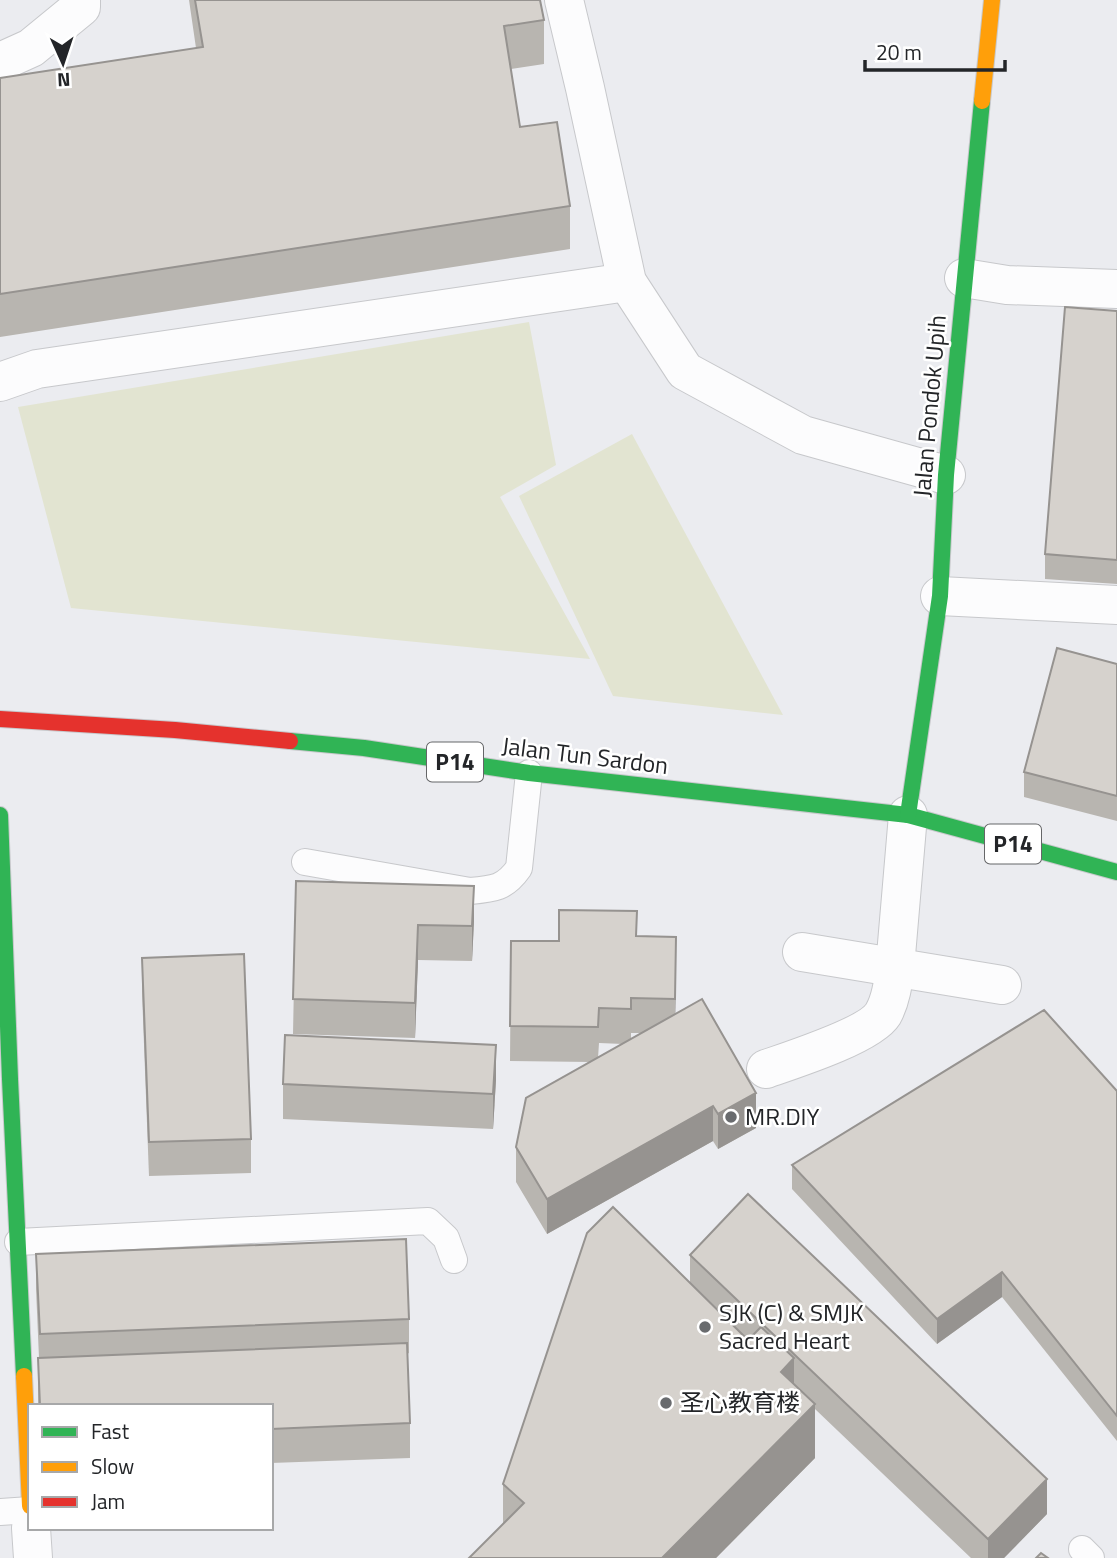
<svg xmlns="http://www.w3.org/2000/svg" width="1117" height="1558" viewBox="0 0 1117 1558" font-family="'Titillium Web','Noto Sans SC',sans-serif">
  <style>
    .green { fill: #e2e4d1 }
    .lines { fill: none; stroke-linecap: round; stroke-linejoin: round }
    .lane-casing { stroke: #c7c8cb; stroke-width: 28 }
    .street-casing { stroke: #c7c8cb; stroke-width: 40 }
    .fast-casing { stroke: #c7c8cb; stroke-width: 18 }
    .slow-casing { stroke: #c7c8cb; stroke-width: 18 }
    .jam-casing { stroke: #c7c8cb; stroke-width: 18 }
    .lane { stroke: #fcfcfd; stroke-width: 26 }
    .street { stroke: #fcfcfd; stroke-width: 38 }
    .fast { stroke: #30b455; stroke-width: 16 }
    .slow { stroke: #ff9f0a; stroke-width: 16 }
    .jam { stroke: #e5322d; stroke-width: 16 }
    .wall { fill: #b8b5b0; fill-rule: evenodd }
    .shaded-wall { fill: #969390 }
    .building { fill: #d6d2cd; stroke: #969390; stroke-width: 2 }
    .poi-dot { fill: #696b6e; stroke: #fff; stroke-width: 2.5 }
    .labels { text-anchor: middle; stroke-width: 5; stroke-linejoin: round; paint-order: stroke }
    .shield { fill: #fff; stroke: #656668; stroke-width: 2 }
    .shield-label { font-size: 23px; font-weight: bold; fill: #232528 }
    .street-label { font-size: 24px; fill: #232528; stroke: #fff }
    .poi-label { font-size: 24px; fill: #232528; stroke: #fff; text-anchor: start }
  </style>
  <rect width="100%" height="100%" fill="#ebecf0"/>
  <!-- green -->
  <g class="green">
    <polygon points="529,322 556,465 500,497 590,659 71,608 18,407"/>
    <polygon points="632,434 783,715 613,696 519,496"/>
  </g>
  <g class="lines">
    <!-- lane casing -->
    <g class="lane-casing">
      <g id="lane">
        <path d="M305,862l165,29c24,-2 35,-3 49,-23l10,-95"/>
        <polyline points="18,1242 428,1221 446,1238 454,1260"/>
        <polyline points="0,1512 30,1510"/>
        <polyline points="1082,1549 1091,1558"/>
      </g>
    </g>
    <!-- street casing -->
    <g class="street-casing">
      <g id="street">
        <polyline points="564,0 585,88 627,282 685,371 803,435 946,475"/>
        <polyline points="0,62 31,48 81,7 81,0"/>
        <polyline points="964,278 1007,285 1117,289"/>
        <polyline points="0,382 37,369 627,282"/>
        <polyline points="940,596 1117,605"/>
        <polyline points="802,952 1002,985"/>
        <path d="M766,1069c26,-9 104,-34 117,-55 8,-14 10,-31 12,-47l13,-152"/>
        <polyline points="31,1528 33,1558"/>
      </g>
    </g>
    <!-- fast casing -->
    <g class="fast-casing">
      <g id="fast">
        <polyline points="290,741 364,748 529,773 908,815 1117,872"/>
        <polyline points="0,815 10,1079 24,1376"/>
        <polyline points="908,815 940,596 946,475 982,101"/>
      </g>
    </g>
    <!-- slow casing -->
    <g class="slow-casing">
      <g id="slow">
        <polyline points="982,101 992,0"/>
        <polyline points="24,1376 30,1506"/>
      </g>
    </g>
    <!-- jam casing -->
    <g class="jam-casing">
      <polyline id="jam" points="0,719 175,730 290,741"/>
    </g>
    <!-- lane -->
    <use href="#lane" class="lane"/>
    <!-- street -->
    <use href="#street" class="street"/>
    <!-- fast -->
    <use href="#fast" class="fast"/>
    <!-- slow -->
    <use href="#slow" class="slow"/>
    <!-- jam -->
    <use href="#jam" class="jam"/>
  </g>
  <!-- wall -->
  <g class="wall">
    <polygon points="189,0 540,0 544,20 544,64 511,69 520,127 570,206 570,249 0,337 0,78 196,48"/>
    <polygon points="1117,311 1117,584 1045,579 1045,554"/>
    <polygon points="1117,664 1117,821 1024,797 1024,772"/>
    <polygon points="296,881 474,921 472,961 418,960 415,1038 293,1034"/>
    <path d="M637,936l39,35 -1,43 81,114 -38,21 -5,-8 -166,93 -31,-52v-35l75,-85 -81,-1 1,-120h48zM631,1033h11l-11,6zM599,1043l24,1 -25,14z"/>
    <polygon points="142,958 251,1139 251,1173 149,1176 142,992"/>
    <polygon points="496,1080 493,1129 283,1119 283,1084"/>
    <polygon points="1117,1091 1117,1441 1002,1297 937,1344 792,1189 792,1165"/>
    <polygon points="36,1254 409,1319 409,1353 407,1354 410,1423 410,1458 271,1463 271,1406 38,1406 38,1358 39,1358 36,1289"/>
    <polygon points="690,1255 1047,1514 1004,1558 971,1558 815,1409 815,1458 716,1558 469,1558 503,1524 503,1484 690,1283"/>
  </g>
  <!-- shaded-wall -->
  <g class="shaded-wall">
    <polygon points="474,886 474,921 472,961 472,926"/>
    <polygon points="418,925 418,960 415,1038 415,1003"/>
    <polygon points="676,937 676,971 675,1034 675,999"/>
    <polygon points="496,1045 496,1080 493,1129 493,1094"/>
    <polygon points="756,1093 756,1128 718,1149 718,1114"/>
    <polygon points="713,1106 713,1141 547,1234 547,1199"/>
    <polygon points="1002,1272 1002,1297 937,1344 937,1319"/>
    <polygon points="794,1358 794,1412 781,1372"/>
    <polygon points="815,1404 815,1458 716,1558 662,1558"/>
    <polygon points="1047,1479 1047,1514 1004,1558 988,1558 988,1539"/>
  </g>
  <!-- building -->
  <g class="building">
    <polygon points="195,0 540,0 544,20 504,26 520,127 557,122 570,206 0,294 0,78 203,47"/>
    <polygon points="1065,307 1117,311 1117,560 1045,554"/>
    <polygon points="1057,648 1117,664 1117,796 1024,772"/>
    <polygon points="296,881 474,886 472,926 418,925 415,1003 293,999"/>
    <polygon points="559,910 637,911 636,936 676,937 675,999 631,998 631,1009 599,1008 598,1027 510,1026 511,941 559,941"/>
    <polygon points="244,954 251,1139 149,1142 142,958"/>
    <polygon points="702,999 756,1093 718,1114 713,1106 547,1199 516,1147 526,1098"/>
    <polygon points="1044,1010 1117,1091 1117,1416 1002,1272 937,1319 792,1165"/>
    <polygon points="285,1035 496,1045 493,1094 283,1084"/>
    <polygon points="748,1194 1047,1479 988,1539 690,1255"/>
    <polygon points="613,1207 748,1340 761,1327 794,1358 781,1372 815,1404 662,1558 469,1558 524,1503 503,1484 587,1233"/>
    <polygon points="406,1239 409,1319 40,1334 36,1254"/>
    <polygon points="407,1343 410,1423 271,1429 271,1406 40,1406 38,1358"/>
    <polygon points="1041,1553 1048,1558 1036,1558"/>
  </g>
  <!-- markers -->
  <g class="poi-dot">
    <circle cx="731" cy="1117" r="7"/>
    <circle cx="705" cy="1327" r="7"/>
    <circle cx="666" cy="1403" r="7"/>
  </g>
  <g class="labels">
    <!-- shield labels -->
    <g class="shield">
      <rect x="427" y="742.5" width="56" height="39" rx="5"/>
      <rect x="985" y="824.5" width="56" height="39" rx="5"/>
    </g>
    <g class="shield-label">
      <text x="455" y="770">P14</text>
      <text x="1013" y="852">P14</text>
    </g>
    <!-- street labels -->
    <g class="street-label">
      <text transform="translate(930 406) rotate(-85)" y="8">Jalan Pondok Upih</text>
      <text transform="translate(585 756) rotate(7)" y="8">Jalan Tun Sardon</text>
    </g>
    <!-- poi labels -->
    <g class="poi-label">
      <text x="745" y="1125">MR.DIY</text>
      <text x="719" y="1321">SJK (C) &amp; SMJK<tspan x="719" dy="28">Sacred Heart</tspan></text>
      <text x="680" y="1411">圣心教育楼</text>
    </g>
  </g>
  <!-- legend -->
  <rect x="28" y="1404" width="245" height="126" fill="#ffffff" stroke="#a7a8a9" stroke-width="2"/>
  <rect x="42" y="1427" width="35" height="10" fill="#30b455" stroke="#a7a8a9" stroke-width="2"/>
  <text x="91" y="1439" font-size="21" fill="#232528">Fast</text>
  <rect x="42" y="1462" width="35" height="10" fill="#ff9f0a" stroke="#a7a8a9" stroke-width="2"/>
  <text x="91" y="1474" font-size="21" fill="#232528">Slow</text>
  <rect x="42" y="1497" width="35" height="10" fill="#e5322d" stroke="#a7a8a9" stroke-width="2"/>
  <text x="91" y="1509" font-size="21" fill="#232528">Jam</text>
  <!-- north arrow -->
  <g transform="translate(63 63) rotate(177)" stroke="#ffffff" stroke-width="5" paint-order="stroke">
  <path d="M0-5L12 26L0 18L-12 26Z" fill="#232528"/>
  <text y="-10" font-size="19" font-weight="bold" text-anchor="middle" fill="#232528">N</text>
  </g>
  <!-- scale -->
  <path d="M865 60v10h140v-10" fill="none" stroke="#232528" stroke-width="3.5"/>
  <text x="876" y="60" font-size="21" fill="#232528" stroke="#ffffff" stroke-width="5" paint-order="stroke">20 m</text>
</svg>
